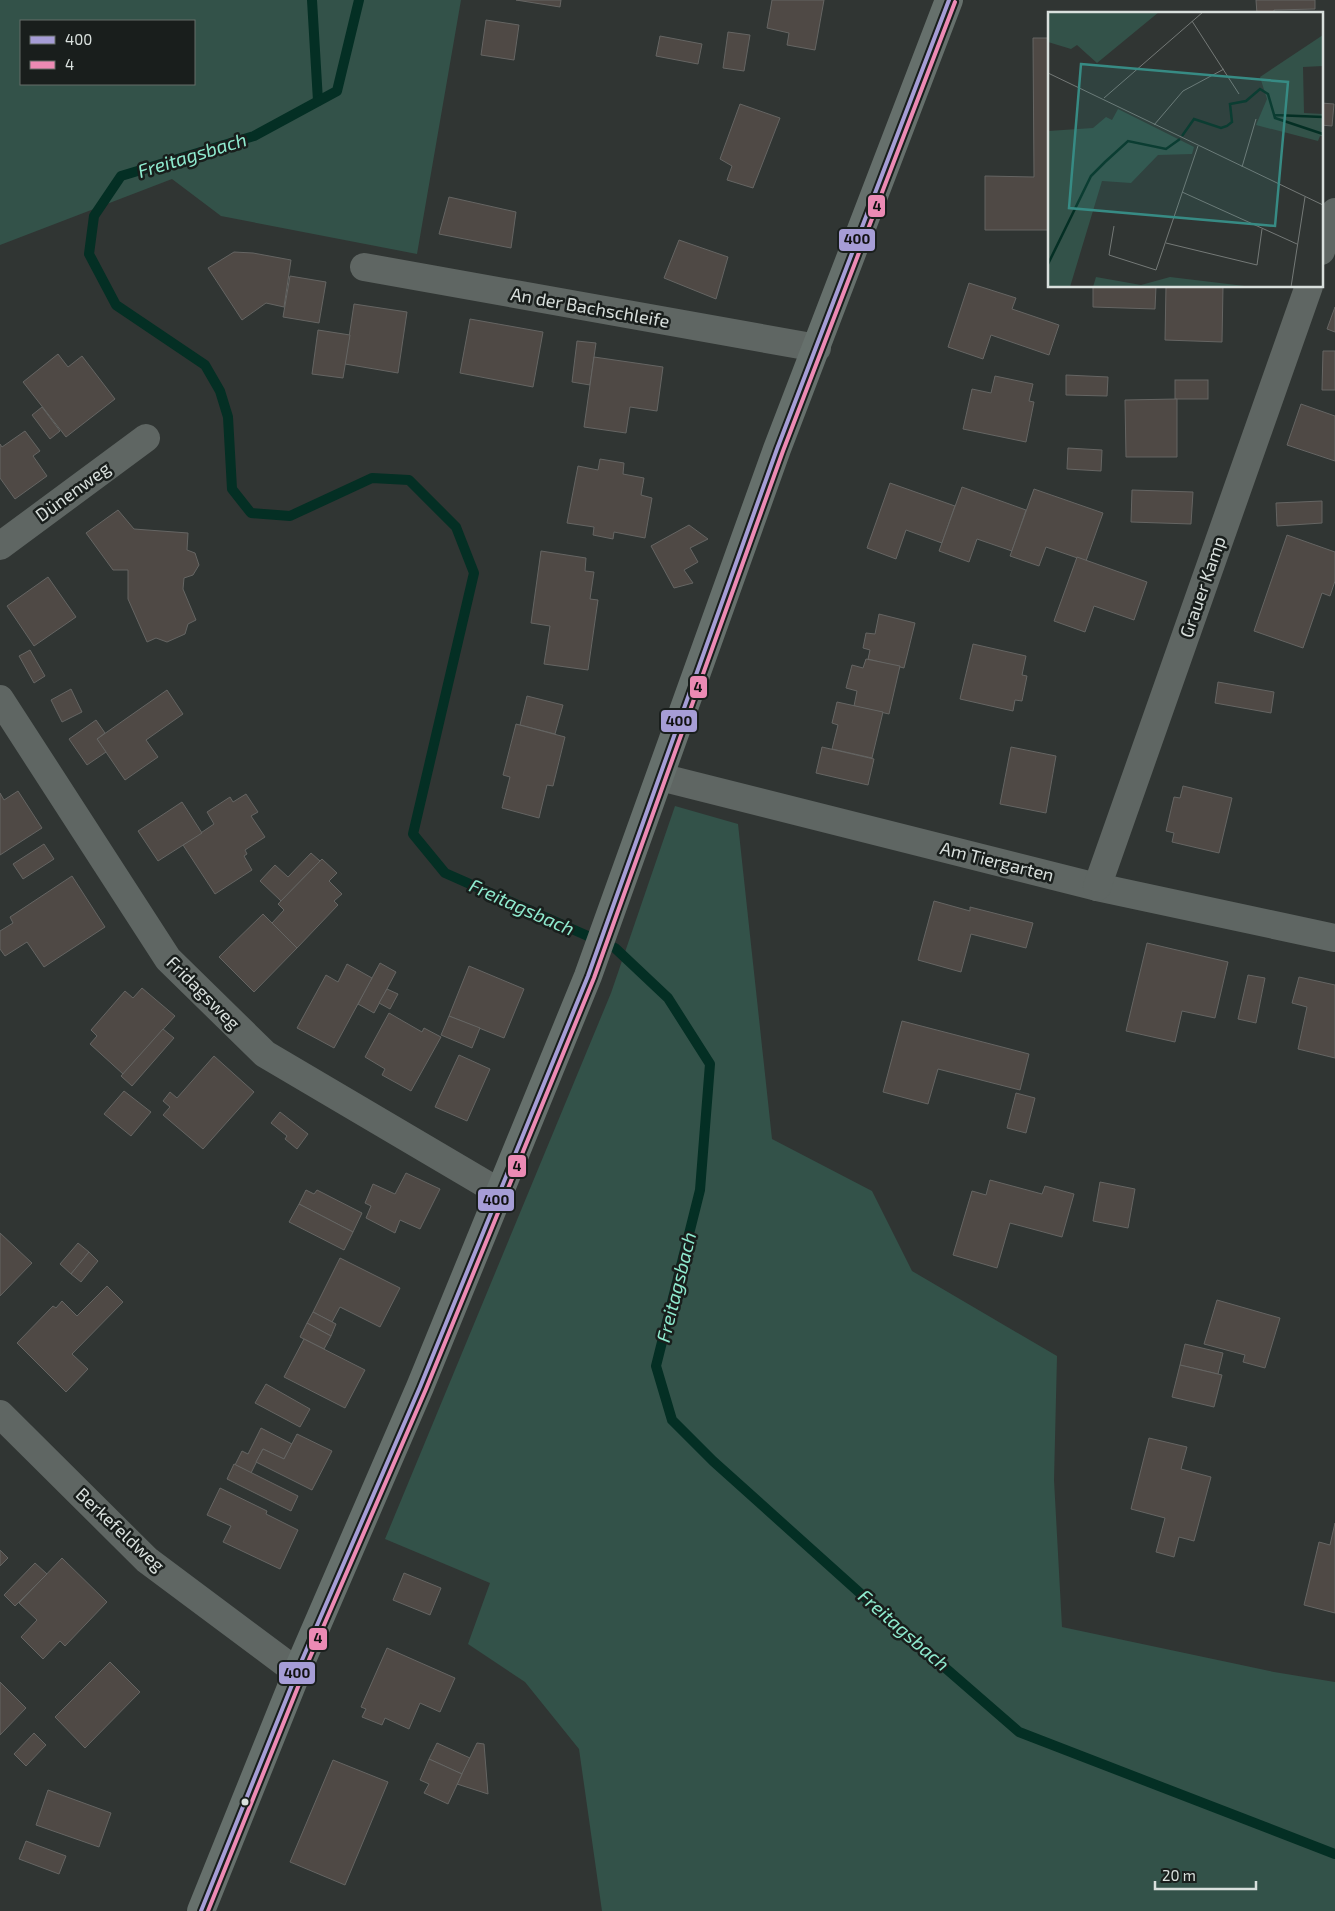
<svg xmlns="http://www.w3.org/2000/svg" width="1335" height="1911" viewBox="0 0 1335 1911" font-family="'Exo 2',sans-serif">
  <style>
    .green { fill: #335249; fill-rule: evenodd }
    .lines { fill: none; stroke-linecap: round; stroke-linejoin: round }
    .stream { stroke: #042f24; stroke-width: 10 }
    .building { fill: #4f4945; stroke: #656563 }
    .minor { stroke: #5f6663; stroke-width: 28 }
    .major { stroke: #66706c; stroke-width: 28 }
    .bus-1-casing { stroke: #191e1c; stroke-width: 8 }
    .bus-2-casing { stroke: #191e1c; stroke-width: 8 }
    .bus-1 { stroke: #a69dd6; stroke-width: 4 }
    .bus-2 { stroke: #ec8ab4; stroke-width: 4 }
    .bus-dot { fill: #d9e0dd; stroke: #191e1c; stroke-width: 2 }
    .labels { text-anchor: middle; stroke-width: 5; stroke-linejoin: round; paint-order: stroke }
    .street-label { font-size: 18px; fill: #d9e0dd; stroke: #191e1c }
    .water-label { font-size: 19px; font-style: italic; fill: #8febcf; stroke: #191e1c }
    .inset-river { fill: none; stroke: #042f24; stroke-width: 2.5 }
    .inset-road { fill: none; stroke: #747977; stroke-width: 1 }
    .view { fill: #378b84; fill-opacity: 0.15; stroke: #378b84; stroke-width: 2.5 }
    .inset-edge { fill: none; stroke: #d9e0dd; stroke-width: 2.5 }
    .line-badge { stroke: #191e1c; stroke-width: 2 }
    .pale-badge-label { font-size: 14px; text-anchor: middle; font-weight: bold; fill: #111 }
  </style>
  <rect width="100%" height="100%" fill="#303533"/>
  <!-- green -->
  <g class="green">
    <path d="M0,0h461l-44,254 -196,-38 -49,-37 -172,66zM194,21v63h-173v-63z"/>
    <polygon points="675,806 738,824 772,1139 872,1191 912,1271 1057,1356 1054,1480 1062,1627 1274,1672 1335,1682 1335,1911 602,1911 579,1749 525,1682 468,1644 490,1583 385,1539 611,993"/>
  </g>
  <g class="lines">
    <!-- stream -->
    <g class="stream">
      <polyline points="312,0 318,101"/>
      <polyline points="359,0 337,91 254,136 121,176 94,216 89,254 116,305 205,365 220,391 228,417 232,489 251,513 290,516 372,478 409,480 456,527 474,573 413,834 445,873 615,948 668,998 710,1064 700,1190 656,1366 672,1420 713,1461 881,1612 1019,1732 1335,1854"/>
    </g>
  </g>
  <!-- building -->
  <g class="building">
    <polygon points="516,0 561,0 560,7"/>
    <polygon points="772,0 824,0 815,50 787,45 789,33 767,28"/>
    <polygon points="1256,0 1315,0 1315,9 1274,10 1274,14 1257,14"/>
    <polygon points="486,20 519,25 514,60 481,55"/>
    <polygon points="728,32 750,35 744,71 723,68"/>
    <polygon points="660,36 702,44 698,64 656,56"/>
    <polygon points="1033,38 1049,38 1049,230 985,230 985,176 1034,177"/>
    <polygon points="1321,103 1334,104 1332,126 1321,125"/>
    <polygon points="740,104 780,118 753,188 727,180 732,166 720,159"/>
    <polygon points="449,197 516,212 511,248 439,234"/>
    <polygon points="679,240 728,257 716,299 664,278"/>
    <polygon points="234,252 253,253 291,260 284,307 266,303 242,320 208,268"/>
    <polygon points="290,276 326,282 319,323 283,317"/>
    <polygon points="969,283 1016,298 1012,309 1059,325 1049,355 991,335 983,359 948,347"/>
    <polygon points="1093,286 1156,286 1155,309 1093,307"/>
    <polygon points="1166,286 1223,286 1222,342 1165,340"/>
    <polygon points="354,304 407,312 398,373 345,364"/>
    <polygon points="1335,307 1335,332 1327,329"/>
    <polygon points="470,319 543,332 533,387 460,373"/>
    <polygon points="318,330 350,335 343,378 312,374"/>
    <polygon points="577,341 596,343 590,385 572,382"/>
    <polygon points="1323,351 1335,351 1335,390 1322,390"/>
    <polygon points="58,354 68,367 82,356 115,399 66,437 23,382"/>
    <polygon points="594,357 663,367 657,411 630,407 626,433 584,427"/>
    <polygon points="1066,375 1108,377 1107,396 1066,395"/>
    <polygon points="995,376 1033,384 1029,401 1034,402 1026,442 963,429 972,389 991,393"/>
    <rect x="1175" y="380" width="33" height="19"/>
    <polygon points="1177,399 1177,457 1126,457 1125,400"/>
    <polygon points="1301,404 1335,416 1335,461 1287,445"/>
    <polygon points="42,407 60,431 50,439 32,415"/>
    <polygon points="25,431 40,451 33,456 47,476 15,499 0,478 0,444 2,447"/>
    <polygon points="1068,448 1102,450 1101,471 1067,469"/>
    <polygon points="600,459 624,463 623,474 644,478 641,495 652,498 645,538 614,532 613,539 593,535 594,527 567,523 578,466 598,470"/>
    <polygon points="890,483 955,506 942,543 906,530 896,559 867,548"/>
    <polygon points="962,487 1026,510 1012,551 977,539 969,562 939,551"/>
    <polygon points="1034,489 1103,513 1086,561 1046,547 1039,566 1010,556"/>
    <polygon points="1132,490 1193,492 1191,524 1131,522"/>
    <polygon points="1322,501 1322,523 1277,526 1276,503"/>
    <polygon points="118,510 134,529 188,533 187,550 195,553 199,565 193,575 184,578 183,589 196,620 188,624 185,634 167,642 156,638 147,642 128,599 128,570 113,570 86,533"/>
    <polygon points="689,525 708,539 690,548 698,562 684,570 693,583 674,588 651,546"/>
    <polygon points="1287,535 1335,552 1335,581 1330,596 1322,593 1303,648 1254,631"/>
    <polygon points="541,551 586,558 585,571 594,572 590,599 598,600 588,670 544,664 550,626 531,623"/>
    <polygon points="1077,557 1147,582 1134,620 1094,606 1085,632 1054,621"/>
    <polygon points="48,577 76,617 34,646 7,606"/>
    <polygon points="879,614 915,623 904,668 868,659 870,650 863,648 866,633 875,634"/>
    <polygon points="973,644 1026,656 1022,675 1027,676 1022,701 1015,700 1013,711 960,699"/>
    <polygon points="30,650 45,676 34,683 19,656"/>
    <polygon points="866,659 900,666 889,714 854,706 857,691 846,688 852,665 863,668"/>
    <polygon points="1218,682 1274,692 1271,713 1215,703"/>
    <polygon points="71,689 82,712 62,722 51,700"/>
    <polygon points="167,690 183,714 146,740 158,757 125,780 97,739"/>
    <polygon points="527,696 563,705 555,734 520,725"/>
    <polygon points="837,702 883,712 872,758 832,749 838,725 832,723"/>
    <polygon points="96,720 105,733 97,739 106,752 87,765 69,739"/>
    <polygon points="516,724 565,737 553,786 547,785 539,818 502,808 510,777 503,775"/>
    <polygon points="822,747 874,759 868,785 816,773"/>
    <polygon points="1011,747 1056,756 1046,813 1000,804"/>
    <polygon points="1183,786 1232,798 1219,853 1172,842 1174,833 1166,831 1174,797 1180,798"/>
    <polygon points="18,791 42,828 0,855 0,793 4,800"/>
    <polygon points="246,794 258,812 251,816 265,837 245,850 247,854 244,856 252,870 215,894 183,845 214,824 207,812 230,797 233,802"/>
    <polygon points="182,802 202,833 158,861 138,831"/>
    <polygon points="44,844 54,859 23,879 13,864"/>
    <polygon points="311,853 320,861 281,901 260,881 275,865 288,877"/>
    <polygon points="322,859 337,873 329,881 342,894 334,901 338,905 297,948 272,923 284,910 278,904"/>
    <polygon points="72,876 105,927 44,967 27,942 5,956 0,949 0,931 13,923 10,917"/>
    <polygon points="934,901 970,911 970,907 1033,923 1026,948 971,934 961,972 918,960"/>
    <polygon points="263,914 297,948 254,992 219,957"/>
    <polygon points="1147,943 1228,962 1215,1018 1182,1011 1175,1042 1126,1031"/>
    <polygon points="380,963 396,972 374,1013 358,1004"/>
    <polygon points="347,964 372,978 334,1048 297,1028 326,975 338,982"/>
    <polygon points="469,966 524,989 504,1038 449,1016"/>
    <polygon points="1248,975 1265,978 1256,1023 1238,1019"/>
    <polygon points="1299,977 1335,985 1335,1058 1298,1049 1307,1007 1292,1003"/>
    <polygon points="142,988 175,1016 123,1074 90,1044 97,1036 91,1030 125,991 133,998"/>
    <polygon points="387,989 398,994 390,1009 379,1003"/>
    <polygon points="389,1013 422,1032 424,1028 441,1037 411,1091 382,1075 385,1069 365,1057"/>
    <polygon points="449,1016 480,1028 472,1048 441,1035"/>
    <polygon points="902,1021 1029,1054 1020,1090 938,1069 928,1104 883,1092"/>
    <polygon points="163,1029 174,1038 132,1086 121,1076"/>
    <polygon points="459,1055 490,1069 467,1121 435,1107"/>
    <polygon points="214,1056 254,1092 203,1149 163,1115 170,1107 163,1101 170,1092 177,1098"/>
    <polygon points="124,1091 151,1112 131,1136 104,1114"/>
    <polygon points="1016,1093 1035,1098 1026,1133 1007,1128"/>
    <polygon points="280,1112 308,1134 297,1149 285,1139 287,1136 271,1123"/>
    <polygon points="406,1173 440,1189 420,1229 400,1220 395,1233 366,1218 371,1206 365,1203 373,1184 395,1194"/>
    <polygon points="990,1180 1042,1194 1045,1186 1074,1194 1062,1237 1010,1223 997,1268 953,1255 972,1191 986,1195"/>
    <polygon points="1100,1182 1135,1189 1128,1228 1093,1221"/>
    <polygon points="306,1190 314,1194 317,1190 362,1213 353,1232 299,1204"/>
    <polygon points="299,1204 353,1232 344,1250 289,1222"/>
    <polygon points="0,1233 32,1263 0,1296"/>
    <polygon points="78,1243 89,1252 71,1274 60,1264"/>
    <polygon points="89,1252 98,1261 81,1282 71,1274"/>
    <polygon points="340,1258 400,1288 380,1327 340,1307 332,1322 313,1312"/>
    <polygon points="107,1286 123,1302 72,1354 88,1369 66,1392 17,1343 53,1306 56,1308 62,1301 77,1316"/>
    <polygon points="1217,1300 1280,1318 1265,1368 1243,1362 1245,1355 1204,1344"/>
    <polygon points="313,1312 336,1324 331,1336 307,1323"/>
    <polygon points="307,1323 331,1336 324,1349 300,1337"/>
    <polygon points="304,1339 365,1370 345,1408 284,1377"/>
    <polygon points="1185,1344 1223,1353 1218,1374 1180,1365"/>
    <polygon points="1180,1365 1222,1375 1214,1407 1172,1397"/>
    <polygon points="266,1384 310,1409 300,1427 255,1403"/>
    <polygon points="261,1428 292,1444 284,1459 263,1449 251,1473 235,1465 242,1451 248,1454"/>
    <polygon points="297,1434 332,1451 312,1490 256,1462 263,1449 284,1459"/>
    <polygon points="1149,1438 1187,1447 1181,1469 1211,1477 1194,1541 1179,1537 1174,1557 1156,1552 1165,1518 1131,1509"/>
    <polygon points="234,1464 298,1496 291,1511 227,1479"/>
    <polygon points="220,1488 267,1511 266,1514 298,1530 280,1569 223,1542 231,1526 207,1515"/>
    <polygon points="1335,1523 1335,1613 1304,1605 1319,1542 1330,1545"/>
    <polygon points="0,1550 8,1558 0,1566"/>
    <polygon points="62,1558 107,1602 65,1646 60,1641 43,1659 21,1637 37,1620 19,1603"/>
    <polygon points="35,1563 47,1574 15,1606 4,1595"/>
    <polygon points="404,1573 441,1588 430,1615 393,1600"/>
    <polygon points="387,1648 455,1678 440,1712 420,1703 409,1729 385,1718 382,1725 362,1717 366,1709 361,1707"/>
    <polygon points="110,1662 140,1692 85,1748 55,1717"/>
    <polygon points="0,1682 26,1708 0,1735"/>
    <polygon points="34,1733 46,1745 26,1766 14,1754"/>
    <polygon points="437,1743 470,1758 462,1774 429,1759"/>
    <polygon points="477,1743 484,1744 488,1794 457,1784"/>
    <polygon points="429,1759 462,1774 448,1804 424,1793 429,1784 420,1780"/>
    <polygon points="333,1760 388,1782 345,1885 290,1862"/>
    <polygon points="48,1790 111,1813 99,1847 36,1825"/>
    <polygon points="26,1841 66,1856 59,1874 19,1859"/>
  </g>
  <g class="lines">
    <!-- minor -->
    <g class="minor">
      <polyline points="1321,251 1335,212"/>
      <polyline points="364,267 817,348"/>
      <polyline points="0,546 146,438"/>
      <polyline points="0,699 168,959 265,1054 499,1192"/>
      <polyline points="660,777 1097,887 1335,938"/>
      <polyline points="1097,887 1309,286"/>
      <polyline points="0,1414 147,1560 297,1672"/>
    </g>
    <!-- major -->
    <polyline class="major" points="201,1911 302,1660 420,1387 588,976 777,449 949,0"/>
    <!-- bus-1 casing -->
    <g class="bus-1-casing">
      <polyline id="bus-1" points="201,1911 302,1660 420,1387 588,976 777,449 949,0"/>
    </g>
    <!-- bus-2 casing -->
    <g class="bus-2-casing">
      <polyline id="bus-2" points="208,1911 308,1662 426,1389 594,978 783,451 955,2"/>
    </g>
    <!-- bus-1 -->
    <use href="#bus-1" class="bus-1"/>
    <!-- bus-2 -->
    <use href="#bus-2" class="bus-2"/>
  </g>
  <!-- markers -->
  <circle class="bus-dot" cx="245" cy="1802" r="4.5"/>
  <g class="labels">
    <!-- street labels -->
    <g class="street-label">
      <text transform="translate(590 308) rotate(10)" y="6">An der Bachschleife</text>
      <text transform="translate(73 492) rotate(-36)" y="6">Dünenweg</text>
      <text transform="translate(1203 587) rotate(-71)" y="6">Grauer Kamp</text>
      <text transform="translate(997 862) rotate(14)" y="6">Am Tiergarten</text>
      <text transform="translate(203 993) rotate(45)" y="6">Fridagsweg</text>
      <text transform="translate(120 1530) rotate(43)" y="6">Berkefeldweg</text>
    </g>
    <!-- water labels -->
    <g class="water-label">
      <text transform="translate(192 155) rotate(-17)" y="7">Freitagsbach</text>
      <text transform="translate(522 907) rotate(24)" y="7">Freitagsbach</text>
      <text transform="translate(676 1287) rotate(-76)" y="7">Freitagsbach</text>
      <text transform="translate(904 1630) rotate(41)" y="7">Freitagsbach</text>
    </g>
  </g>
  <!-- overview -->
  <g transform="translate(1048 12)">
    <rect width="275" height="275" fill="#303533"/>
    <path d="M0,0h111l-62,51 -20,-18 -6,4 -23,-7zM275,23v31l-20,1 1,46 19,1v22h-3l-2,5 -62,-16 11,-26 -7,-22zM70,97l76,38 -2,7 -34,1 -27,28 -29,-2 -32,106h-22v-156l45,-3 13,-11 6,3zM48,265l45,8 29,-8 83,10h-160z" fill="#335249"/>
    <path class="inset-river" d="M226,103l49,2M134,124l12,-17 27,9 6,-2 5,-4 -2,-18 16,-3 14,-12 8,5 7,24 48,16M0,252l43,-88 14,-14 23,-21 38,8 14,-10"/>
    <path class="inset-road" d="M144,9l47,73M0,61l275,132M56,86l99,-86M106,113l29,-34 41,-22M194,155l14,-48M134,180l115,52M66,214l-5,29 47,15 42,-124M118,231l91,22 5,-36M243,275l14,-90"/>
    <path class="view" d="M33,52l207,18 -13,144 -206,-18z"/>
    <rect width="275" height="275" class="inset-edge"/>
  </g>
  <g class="line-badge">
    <rect x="867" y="194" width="19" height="24" rx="5" fill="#ec8ab4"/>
    <rect x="838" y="228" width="38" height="24" rx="5" fill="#a69dd6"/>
    <rect x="689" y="675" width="19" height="24" rx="5" fill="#ec8ab4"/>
    <rect x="660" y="709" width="38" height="24" rx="5" fill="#a69dd6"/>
    <rect x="507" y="1154" width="20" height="24" rx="5" fill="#ec8ab4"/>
    <rect x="477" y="1188" width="38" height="24" rx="5" fill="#a69dd6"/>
    <rect x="308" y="1627" width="20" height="24" rx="5" fill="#ec8ab4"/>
    <rect x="278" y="1661" width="38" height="24" rx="5" fill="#a69dd6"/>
  </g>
  <g class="pale-badge-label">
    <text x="877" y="211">4</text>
    <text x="857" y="244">400</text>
    <text x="698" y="692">4</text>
    <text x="679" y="726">400</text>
    <text x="517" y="1171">4</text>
    <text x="496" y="1205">400</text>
    <text x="318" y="1643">4</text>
    <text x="297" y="1678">400</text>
  </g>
  <!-- legend -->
  <rect x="20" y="20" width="175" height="65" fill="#191e1c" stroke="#666c69"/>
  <rect x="30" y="36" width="25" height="8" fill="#a69dd6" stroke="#666c69"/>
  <text x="65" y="45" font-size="15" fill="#d9e0dd">400</text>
  <rect x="30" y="61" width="25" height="8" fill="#ec8ab4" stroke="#666c69"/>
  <text x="65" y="70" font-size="15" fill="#d9e0dd">4</text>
  <!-- scale -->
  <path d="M1155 1881v8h101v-8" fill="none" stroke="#d9e0dd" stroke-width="2.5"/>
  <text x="1162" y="1881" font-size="15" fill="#d9e0dd" stroke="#191e1c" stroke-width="4" paint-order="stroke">20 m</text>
</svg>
